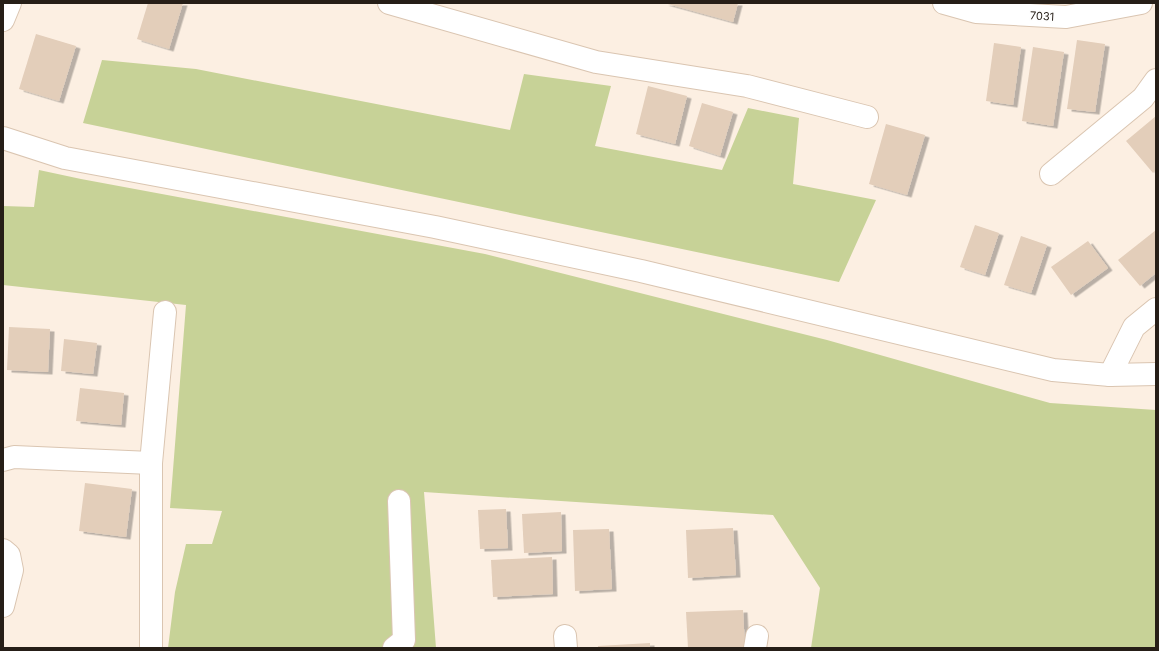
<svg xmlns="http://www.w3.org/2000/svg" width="1159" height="651" viewBox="0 0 1159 651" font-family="Inter,sans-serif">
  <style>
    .green { fill: #c7d297 }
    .building { fill: #e3ceba; filter: url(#shadow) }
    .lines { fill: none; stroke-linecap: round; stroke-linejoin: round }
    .minor-casing { stroke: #dac5b1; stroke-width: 24 }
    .minor { stroke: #fff; stroke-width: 22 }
    .labels { text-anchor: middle; stroke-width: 4; stroke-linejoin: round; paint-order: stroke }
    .street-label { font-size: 11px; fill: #261e17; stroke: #fefefe }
  </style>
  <defs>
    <filter id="shadow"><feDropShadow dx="4.5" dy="2.5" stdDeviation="0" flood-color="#0004"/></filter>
  </defs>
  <rect width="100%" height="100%" fill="#fcefe2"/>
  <!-- green -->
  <g class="green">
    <polygon points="102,60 196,69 510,130 524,74 611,86 595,146 722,170 748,108 799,118 793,184 876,200 839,282 83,123"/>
    <polygon points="39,170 81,179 485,254 827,340 1050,403 1156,410 1156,648 811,648 820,588 773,515 424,492 436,648 168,648 175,592 186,544 212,544 222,511 170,508 186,305 3,285 3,206 34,207"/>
  </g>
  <!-- building -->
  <g class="building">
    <polygon points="148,3 183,3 169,49 137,39"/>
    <polygon points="664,3 738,3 733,22"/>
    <polygon points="36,34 76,46 59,101 19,89"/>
    <polygon points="1077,40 1105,44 1095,112 1067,109"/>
    <polygon points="994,43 1021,47 1013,105 986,101"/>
    <polygon points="1033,47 1064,52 1053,126 1022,121"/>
    <polygon points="648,86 687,96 675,144 636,134"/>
    <polygon points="702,103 733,112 720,156 689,146"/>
    <polygon points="1156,116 1156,170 1153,173 1126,141"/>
    <polygon points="886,124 925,135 907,195 869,184"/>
    <polygon points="975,225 999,233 985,275 960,267"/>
    <polygon points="1156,230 1156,273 1140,286 1118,260"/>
    <polygon points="1021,236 1047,245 1031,293 1004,285"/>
    <polygon points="1088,241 1108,268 1071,295 1051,267"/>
    <polygon points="9,327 50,329 48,372 7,370"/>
    <polygon points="64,339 97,343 93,374 61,371"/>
    <polygon points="80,388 124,393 121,425 76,421"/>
    <polygon points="85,483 132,489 126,537 79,531"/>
    <polygon points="506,509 508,548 480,549 478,510"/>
    <polygon points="561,512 562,551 524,553 522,514"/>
    <polygon points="733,528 736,575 688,578 686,530"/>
    <polygon points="609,529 612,589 575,591 573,530"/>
    <polygon points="552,557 553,594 493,597 491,560"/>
    <polygon points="743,610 745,648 688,648 686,612"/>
    <polygon points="650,643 650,648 598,648 598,646"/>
  </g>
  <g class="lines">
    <!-- minor casing -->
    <g class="minor-casing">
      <g id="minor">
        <polyline points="389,3 596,62 747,86 867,117"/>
        <polyline points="944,3 976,12 1066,17 1141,3"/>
        <polyline points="3,20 10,3"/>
        <polyline points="3,138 65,158 435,227 641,271 1053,370 1110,375 1156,374"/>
        <polyline points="1051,174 1143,98 1156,80"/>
        <polyline points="1110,375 1134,327 1156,309"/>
        <polyline points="3,460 14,457 151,463"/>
        <polyline points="3,550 9,555 12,570 3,606"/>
        <polyline points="565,636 566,648"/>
        <polyline points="151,648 151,463 165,312"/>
        <polyline points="394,648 404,640 399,501"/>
        <polyline points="755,648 757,636"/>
      </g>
    </g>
    <!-- minor -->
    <use href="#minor" class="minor"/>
  </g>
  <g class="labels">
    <!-- street labels -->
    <g class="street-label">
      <text transform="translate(1042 16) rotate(3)" y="4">7031</text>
    </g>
  </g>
  <!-- border -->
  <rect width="1159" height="651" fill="none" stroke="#261e17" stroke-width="8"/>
</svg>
